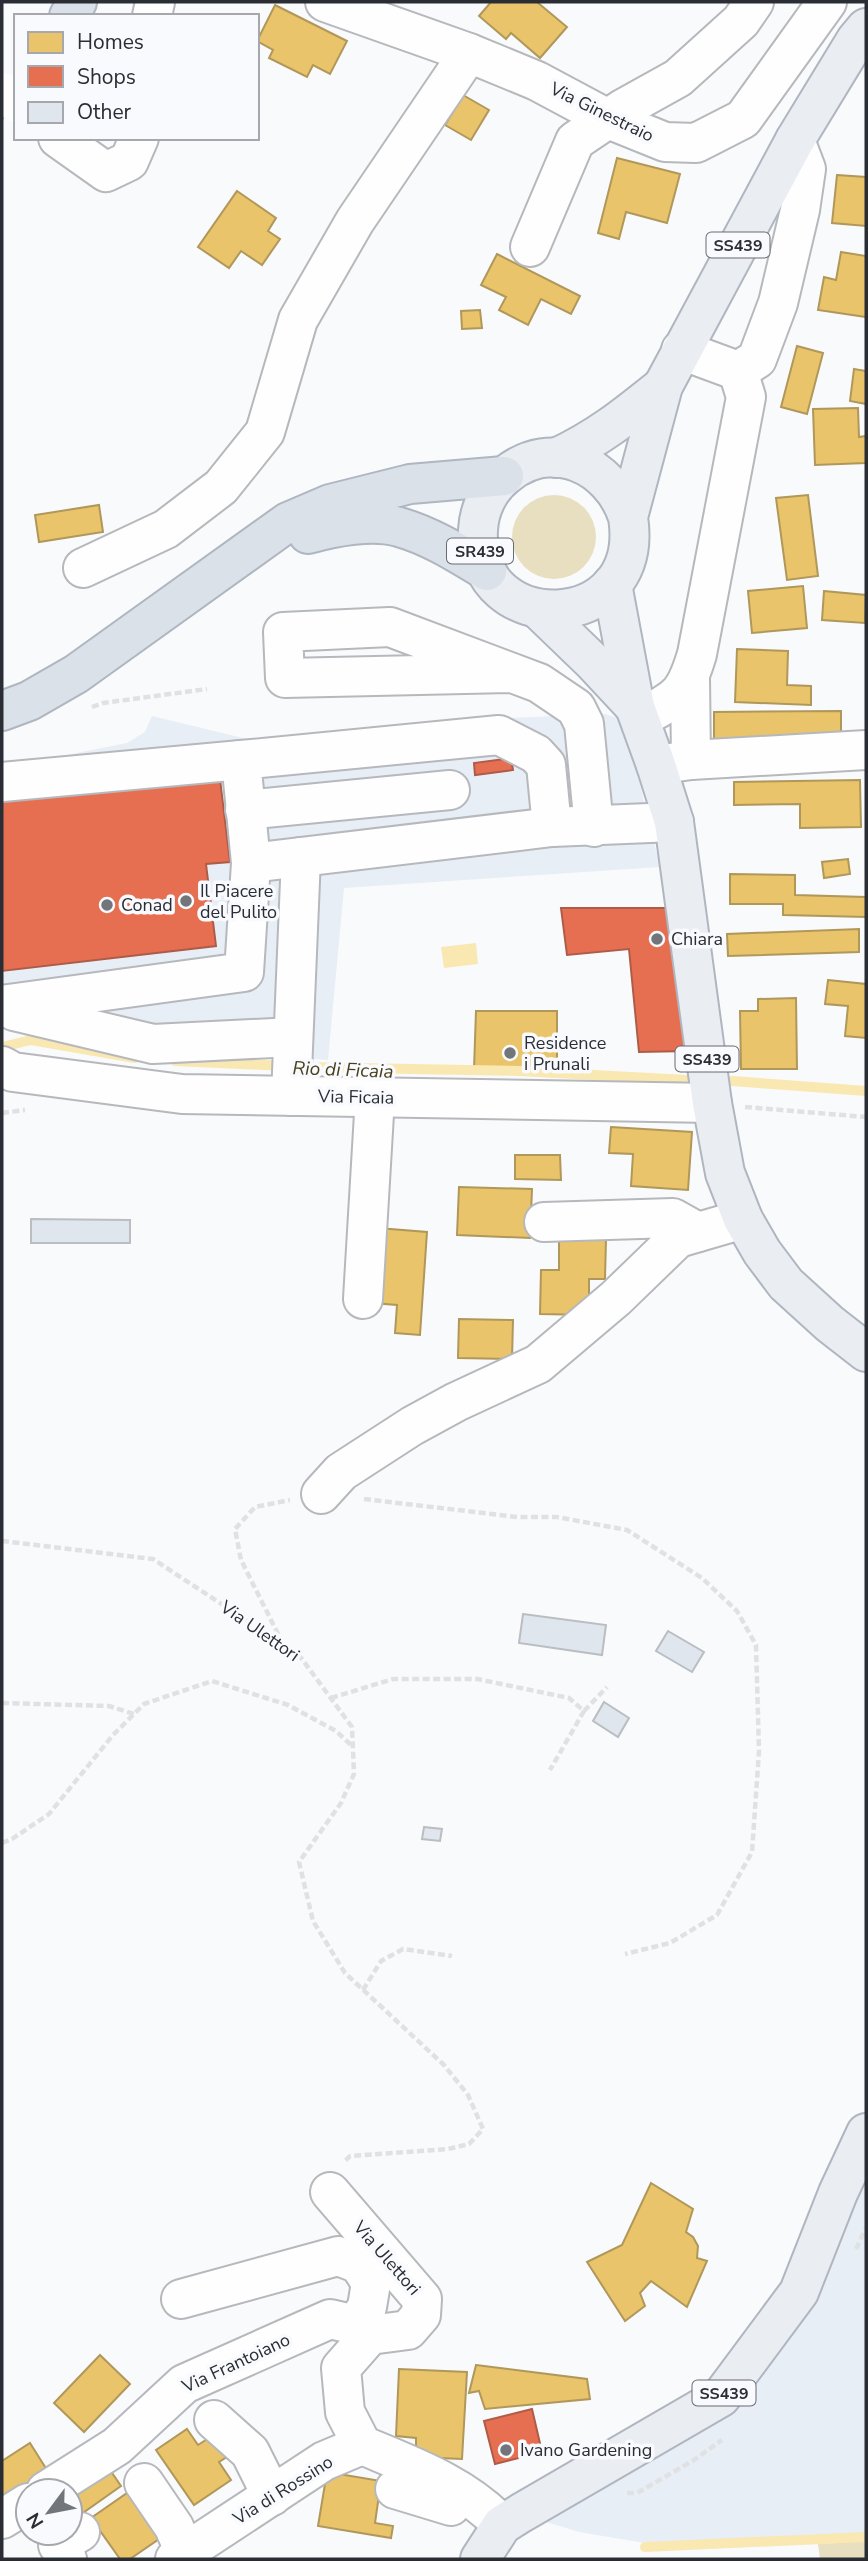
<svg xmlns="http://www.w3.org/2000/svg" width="868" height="2561" viewBox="0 0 868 2561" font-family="'Nunito Sans',sans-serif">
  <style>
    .built { fill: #e8eef6 }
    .green { fill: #e8dec0 }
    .water { fill: #f9e8b1 }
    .homes { fill: #e9c46a; stroke: #b0975a; stroke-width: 2 }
    .shops { fill: #e76f51; stroke: #ae5c48; stroke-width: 2 }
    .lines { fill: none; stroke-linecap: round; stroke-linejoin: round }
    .stream { stroke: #f9e8b1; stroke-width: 10 }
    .building { fill: #e0e6ee; stroke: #babdc1; stroke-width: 2 }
    .minor-casing { stroke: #b6b8bc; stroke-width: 42 }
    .major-casing { stroke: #afb6c0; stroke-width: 42 }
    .highway-casing { stroke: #afb6c0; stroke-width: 42 }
    .path { stroke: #e0e1e2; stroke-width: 4.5; stroke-dasharray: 7 3.5; stroke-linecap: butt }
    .minor { stroke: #fefeff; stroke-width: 38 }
    .major { stroke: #eaedf2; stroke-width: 38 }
    .highway { stroke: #dbe1e9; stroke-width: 38 }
    .minor-bridge-casing { stroke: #b6b8bc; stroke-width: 42; stroke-linecap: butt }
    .minor-bridge { stroke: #fefeff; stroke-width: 38 }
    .poi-dot { fill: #72757a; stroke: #f8fafd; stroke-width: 2.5 }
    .labels { text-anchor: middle; stroke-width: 7; stroke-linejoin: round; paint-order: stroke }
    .shield { fill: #f8fafd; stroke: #686b70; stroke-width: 2 }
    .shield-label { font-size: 16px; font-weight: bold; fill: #2a2e34 }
    .street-label { font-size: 18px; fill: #2a2e34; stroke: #f8fafd }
    .poi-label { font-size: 18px; fill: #2a2e34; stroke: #f8fafd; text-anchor: start }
    .water-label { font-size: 19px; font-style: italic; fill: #4a401d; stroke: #f8fafd }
  </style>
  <rect width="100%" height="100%" fill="#f9fafc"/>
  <!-- built -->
  <g class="built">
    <polygon points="605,714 618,718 632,751 660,867 344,888 328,1060 226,1052 2,1019 2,768 127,743 145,732 152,716 247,739 345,735 484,719"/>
    <polygon points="866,2173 866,2541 818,2544 731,2540 657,2545 579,2532 540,2520 743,2400 806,2298 857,2200"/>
  </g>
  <!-- green -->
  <g class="green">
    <circle cx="554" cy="537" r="42"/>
    <polygon points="866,2541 866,2559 820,2559 818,2544"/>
  </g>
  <!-- water -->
  <polygon class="water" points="476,943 478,964 444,968 441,947"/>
  <!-- homes -->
  <g class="homes">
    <polygon points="491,2 537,2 567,27 540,58 511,33 506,39 479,16"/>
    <polygon points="275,5 347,41 330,74 313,65 307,77 269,58 273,50 257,41"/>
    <polygon points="463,95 489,110 471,140 445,125"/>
    <polygon points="617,158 680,174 667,223 626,212 619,239 598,233"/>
    <polygon points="837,175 866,177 866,226 832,223"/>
    <polygon points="237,191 276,218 268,231 280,239 262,265 241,251 229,268 198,247"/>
    <polygon points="841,252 866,256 866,317 818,310 824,277 836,280"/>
    <polygon points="497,254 580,296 571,314 541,299 528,325 499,310 506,297 481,285"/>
    <polygon points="480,310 482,328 462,329 461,311"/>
    <polygon points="797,346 823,353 807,414 781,407"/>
    <polygon points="854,369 866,371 866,404 850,401"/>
    <polygon points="858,408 859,437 866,436 866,463 815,465 813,409"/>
    <polygon points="808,495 818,576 787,580 776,498"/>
    <polygon points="99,505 103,532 39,542 35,515"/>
    <polygon points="803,586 807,628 752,633 748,591"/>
    <polygon points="824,591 866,595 865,623 822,620"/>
    <polygon points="737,649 788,651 787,685 811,686 811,705 735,702"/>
    <polygon points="841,711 841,740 714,742 714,712"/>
    <polygon points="860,780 861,827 800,828 800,804 734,805 734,782"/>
    <polygon points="848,859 850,874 824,878 822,862"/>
    <polygon points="730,874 795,875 795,895 866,897 866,917 783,915 783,904 730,904"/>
    <polygon points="859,929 859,952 728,956 727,934"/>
    <polygon points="828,980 866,984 866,1038 845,1036 848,1006 825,1004"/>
    <polygon points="796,998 797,1069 741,1069 740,1011 758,1011 758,999"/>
    <polygon points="476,1011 557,1011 557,1073 474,1069"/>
    <polygon points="611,1127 692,1132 688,1190 631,1186 633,1154 609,1153"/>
    <polygon points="515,1155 560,1155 561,1180 515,1179"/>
    <polygon points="459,1187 532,1189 530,1238 457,1235"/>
    <polygon points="378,1228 427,1232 420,1335 395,1333 397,1305 372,1303"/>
    <polygon points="559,1238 606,1239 605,1279 589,1279 589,1315 540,1314 541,1270 559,1270"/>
    <polygon points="459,1319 513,1320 512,1359 458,1358"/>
    <polygon points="651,2183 693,2209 686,2232 693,2237 698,2246 697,2258 707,2261 687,2307 651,2281 640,2293 645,2306 625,2321 587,2262 622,2245"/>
    <polygon points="100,2355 130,2384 84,2432 54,2403"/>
    <polygon points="476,2365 587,2379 590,2399 485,2409 479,2391 469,2393"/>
    <polygon points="399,2369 467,2372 462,2459 416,2457 416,2438 396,2436"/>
    <polygon points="187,2429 198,2445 215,2434 230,2455 219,2462 231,2480 194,2505 156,2450"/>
    <polygon points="30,2443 52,2478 2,2510 2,2461"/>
    <polygon points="108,2467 121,2486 70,2522 70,2493"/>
    <polygon points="327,2472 381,2481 375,2523 393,2526 391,2538 318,2526"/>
    <polygon points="130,2491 162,2537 130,2559 120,2559 91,2518"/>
  </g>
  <!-- shops -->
  <g class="shops">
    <polygon points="511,758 513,770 475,775 474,763"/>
    <polygon points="219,771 230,862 206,864 216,946 2,971 2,797"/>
    <polygon points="561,908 675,908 688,1051 639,1052 629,949 567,955"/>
    <polygon points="532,2409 542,2452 495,2464 484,2421"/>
  </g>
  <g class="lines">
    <!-- stream -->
    <g class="stream">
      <polyline points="2,1047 31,1040 135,1058"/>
      <polyline points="175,1061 286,1066"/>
      <polyline points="301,1067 519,1071 687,1080"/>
      <polyline points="732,1081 866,1091"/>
      <polyline points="645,2547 866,2537"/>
    </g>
  </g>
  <!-- building -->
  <g class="building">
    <polygon points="31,1219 130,1220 130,1243 31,1243"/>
    <polygon points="523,1614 606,1625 602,1655 519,1643"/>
    <polygon points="668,1631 704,1652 692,1672 656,1651"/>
    <polygon points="604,1702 629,1718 618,1737 593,1721"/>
    <polygon points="424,1827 442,1829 440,1841 422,1839"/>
  </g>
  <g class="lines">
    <!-- minor casing -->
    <g class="minor-casing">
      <g id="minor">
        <polyline points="325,2 469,53 537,81 608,119 665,142 696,143 743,119 827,2"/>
        <polyline points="152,16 155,2"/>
        <polyline points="58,138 106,172 129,161 139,138"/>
        <polyline points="530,247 575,141 624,108 678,78 741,21 754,2"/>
        <polyline points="681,350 738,371"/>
        <polyline points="738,371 757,359 778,303 800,210 806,169 795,140"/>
        <polyline points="83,568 166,529 221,487 265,432 298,320 355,221 469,53"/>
        <polyline points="512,673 285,678 283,632 390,627 539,683 576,708 584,724 594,827"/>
        <polyline points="690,678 691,760"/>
        <path d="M640,719c37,-22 44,-21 57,-65l49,-257 -8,-26"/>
        <polyline points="656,765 691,760 866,750"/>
        <polyline points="2,782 241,760"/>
        <polyline points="245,810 450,790"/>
        <polyline points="251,863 552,827"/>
        <polyline points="2,1005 244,972 251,863 241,760 499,735 536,754 546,765 552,827 674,822"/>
        <polyline points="14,1011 153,1044 293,1037"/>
        <polyline points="2,1066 13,1072 182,1094 712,1103"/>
        <polyline points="291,1096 301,857"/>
        <polyline points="544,1222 673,1218 698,1232"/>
        <polyline points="363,1299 375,1097"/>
        <polyline points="321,1494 341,1472 412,1426 456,1402 538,1364 616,1298 678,1238 743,1219"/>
        <polyline points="330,2192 422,2299 421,2315 408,2330 370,2335 341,2368 345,2412 362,2445"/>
        <polyline points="181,2299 338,2256 359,2264 371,2283 367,2307 356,2325"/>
        <polyline points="214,2420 250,2452 272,2496"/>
        <polyline points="144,2483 174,2527 185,2553"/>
        <polyline points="395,2489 451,2506"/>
        <polyline points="46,2491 117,2446 184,2384 330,2319 356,2325 370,2335"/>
        <polyline points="2,2519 28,2503"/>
        <polyline points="67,2559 58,2545 80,2532"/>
        <path d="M175,2559l149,-98 38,-16c50,21 103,40 140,80"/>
      </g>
    </g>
    <!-- major casing -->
    <g class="major-casing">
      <g id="major">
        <path d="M556,458c43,-20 71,-43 107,-72"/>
        <path d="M628,517c-17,-52 -76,-80 -122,-42 -17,13 -27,34 -28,55 -6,109 169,107 150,-13l35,-131 132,-246 61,-100 10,-12"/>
        <polyline points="612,584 635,707 656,765 674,822 712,1103 725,1173 743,1219 762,1252 786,1284 830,1324 866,1352"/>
        <polyline points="538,609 593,662 635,707"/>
        <polyline points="480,2559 502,2525 521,2513 721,2397 799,2292 838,2193 866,2133"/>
      </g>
    </g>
    <!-- highway casing -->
    <g class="highway-casing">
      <g id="highway">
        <polyline points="69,16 77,2"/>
        <path d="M308,534c25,-7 65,-15 91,-7 32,9 60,27 88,44"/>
        <polyline points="2,711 29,701 76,674 288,522 330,504 410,484 504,476"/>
      </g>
    </g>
    <!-- path -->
    <g class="path">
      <polyline points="92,707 103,703 207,689"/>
      <polyline points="745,1107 866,1117"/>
      <polyline points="2,1113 25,1110"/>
      <polyline points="364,1499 517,1517 557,1517 627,1530 702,1578 737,1611 756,1645 759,1751 752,1852 717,1915 670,1943 625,1954"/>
      <polyline points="2,1541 153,1559 299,1655 352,1727 354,1774 341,1803 299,1862 313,1921 345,1973 444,2065 468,2095 483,2129 469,2144 448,2149 350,2156 344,2162"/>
      <polyline points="283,1644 241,1560 235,1529 255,1507 290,1500"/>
      <polyline points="331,1698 393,1679 477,1679 569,1698 584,1711 550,1770"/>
      <polyline points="2,1703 109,1706 134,1714"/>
      <polyline points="584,1711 607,1687"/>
      <polyline points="2,1843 12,1839 49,1814 113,1735 144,1704 212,1681 288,1705 336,1731 352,1746"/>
      <polyline points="363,1990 381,1961 403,1949 452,1956"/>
      <polyline points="856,2249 866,2228"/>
      <polyline points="627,2493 637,2493 694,2460 722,2440"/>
    </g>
    <!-- minor -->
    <use href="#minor" class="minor"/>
    <!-- major -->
    <use href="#major" class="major"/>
    <!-- highway -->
    <use href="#highway" class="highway"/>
    <!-- minor-bridge casing -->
    <g class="minor-bridge-casing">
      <polyline id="minor-bridge" points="2,92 16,103"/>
    </g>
    <!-- minor-bridge -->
    <use href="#minor-bridge" class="minor-bridge"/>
  </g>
  <!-- markers -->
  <g class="poi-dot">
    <circle cx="186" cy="901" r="7"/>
    <circle cx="107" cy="905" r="7"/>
    <circle cx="657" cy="939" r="7"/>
    <circle cx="510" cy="1053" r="7"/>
    <circle cx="506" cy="2450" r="7"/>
  </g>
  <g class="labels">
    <!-- shield labels -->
    <g class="shield">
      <rect x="706.5" y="232.5" width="63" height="25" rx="5"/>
      <rect x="447" y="538.5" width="66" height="25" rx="5"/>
      <rect x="675.5" y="1046.5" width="63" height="25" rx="5"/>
      <rect x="692.5" y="2380.5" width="63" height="25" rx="5"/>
    </g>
    <g class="shield-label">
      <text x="738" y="251">SS439</text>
      <text x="480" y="557">SR439</text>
      <text x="707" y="1065">SS439</text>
      <text x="724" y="2399">SS439</text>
    </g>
    <!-- street labels -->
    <g class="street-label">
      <text transform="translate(602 112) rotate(26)" y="6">Via Ginestraio</text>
      <text transform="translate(356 1097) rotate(1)" y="6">Via Ficaia</text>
      <text transform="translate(260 1631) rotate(35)" y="6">Via Ulettori</text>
      <text transform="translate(387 2258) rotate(49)" y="6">Via Ulettori</text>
      <text transform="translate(236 2363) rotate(-25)" y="6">Via Frantoiano</text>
      <text transform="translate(283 2490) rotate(-32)" y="6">Via di Rossino</text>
    </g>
    <!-- poi labels -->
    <g class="poi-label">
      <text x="200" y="897">Il Piacere<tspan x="200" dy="21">del Pulito</tspan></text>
      <text x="121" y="911">Conad</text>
      <text x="671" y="945">Chiara</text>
      <text x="524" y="1049">Residence<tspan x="524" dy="21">i Prunali</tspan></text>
      <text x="520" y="2456">Ivano Gardening</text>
    </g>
    <!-- water labels -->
    <g class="water-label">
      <text transform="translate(343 1069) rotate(2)" y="7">Rio di Ficaia</text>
    </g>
  </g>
  <!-- border -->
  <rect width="868" height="2561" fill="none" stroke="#2a2e34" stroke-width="7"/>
  <!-- legend -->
  <rect x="14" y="14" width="245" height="126" fill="#f8fafd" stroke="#a6a8ad" stroke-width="2"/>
  <rect x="28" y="32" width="35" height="21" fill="#e9c46a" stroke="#a6a8ad" stroke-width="2"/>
  <text x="77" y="49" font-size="21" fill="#2a2e34">Homes</text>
  <rect x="28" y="66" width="35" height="21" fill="#e76f51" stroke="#a6a8ad" stroke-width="2"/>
  <text x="77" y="84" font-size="21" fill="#2a2e34">Shops</text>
  <rect x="28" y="102" width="35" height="21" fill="#e0e6ee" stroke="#a6a8ad" stroke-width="2"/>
  <text x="77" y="119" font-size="21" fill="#2a2e34">Other</text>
  <!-- north arrow -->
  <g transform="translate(49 2512) rotate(238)"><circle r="33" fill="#f8fafd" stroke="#a6a8ad" stroke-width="2"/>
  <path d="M0-5L12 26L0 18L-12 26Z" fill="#72757a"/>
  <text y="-10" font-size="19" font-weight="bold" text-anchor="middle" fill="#2a2e34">N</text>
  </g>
</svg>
